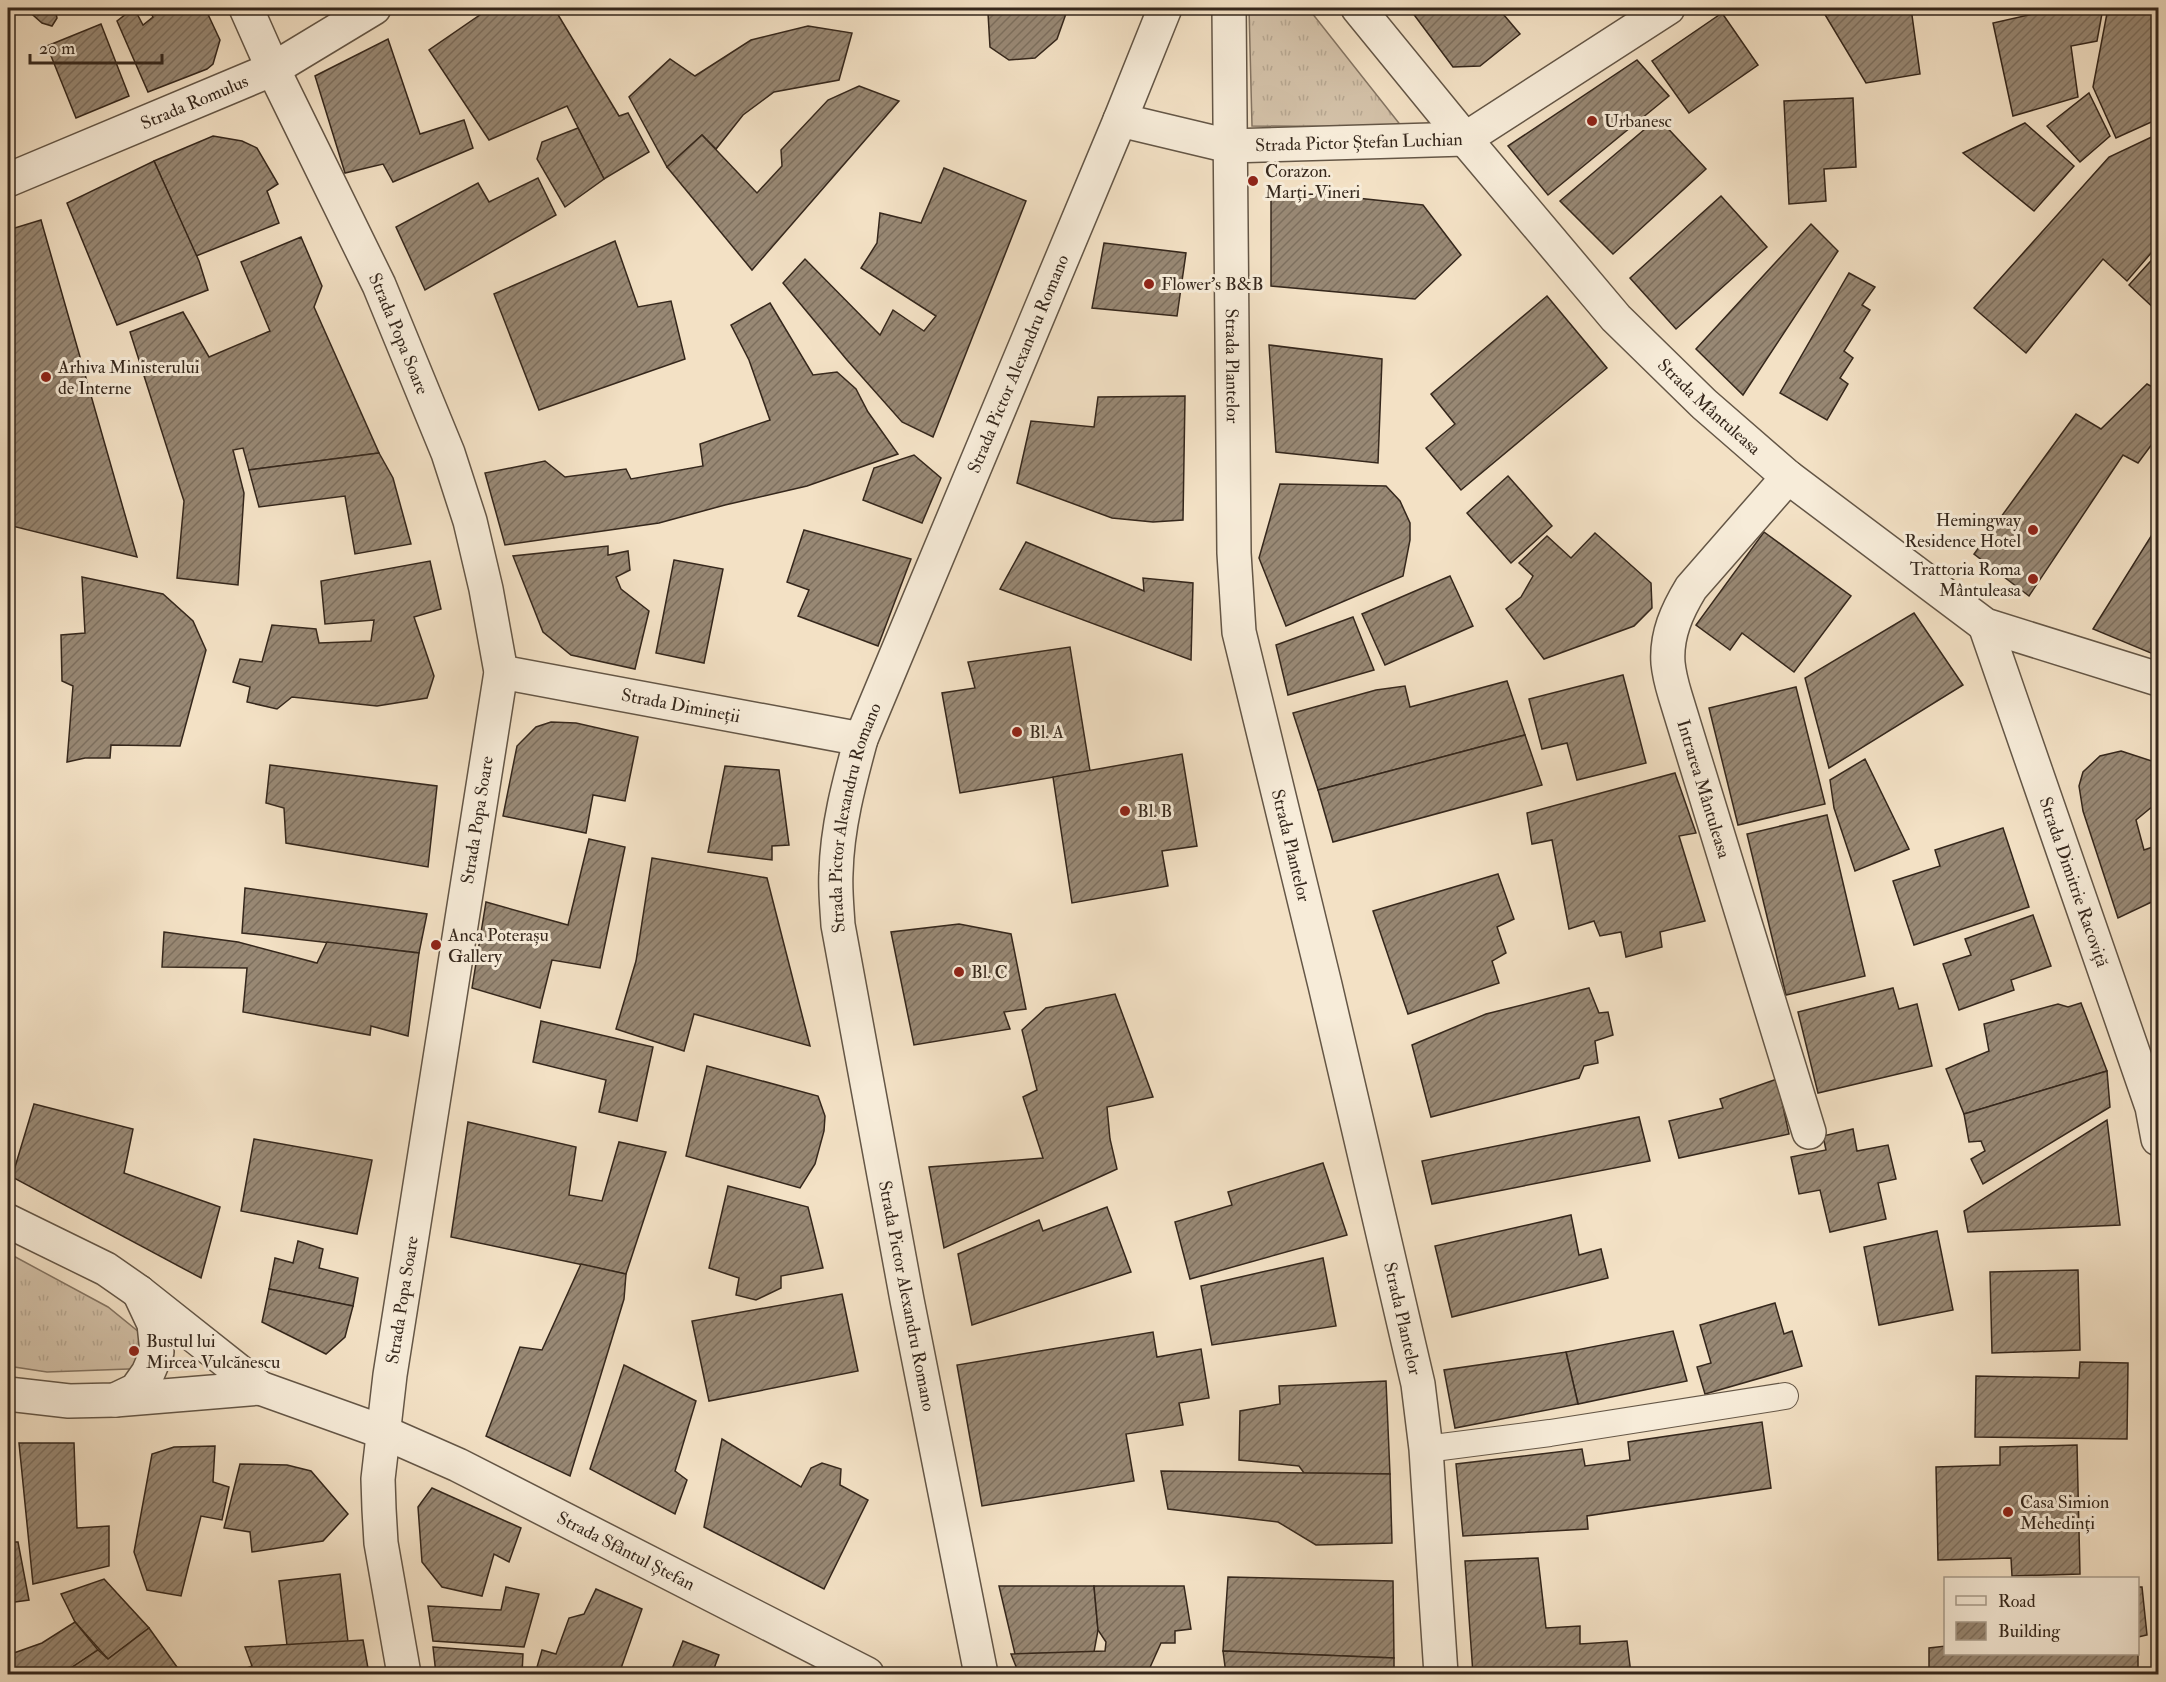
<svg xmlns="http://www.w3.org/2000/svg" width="2166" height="1682" viewBox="0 0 2166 1682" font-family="'IM FELL Double Pica',serif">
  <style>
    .grass { fill: url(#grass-tufts); stroke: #847462; stroke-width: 1.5 }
    .building { fill: url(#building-hatch); stroke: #35271c; stroke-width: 1.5 }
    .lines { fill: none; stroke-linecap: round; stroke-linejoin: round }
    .service-casing { stroke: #645646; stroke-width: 28 }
    .minor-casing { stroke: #645646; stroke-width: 36 }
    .tertiary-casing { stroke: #645646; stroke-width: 36 }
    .service { stroke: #f7ecd9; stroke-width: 26 }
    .minor { stroke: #f7ecd9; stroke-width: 33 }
    .tertiary { stroke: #f7ecd9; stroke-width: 33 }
    .poi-dot { fill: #8f2418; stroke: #f7ecd9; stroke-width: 2 }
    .labels { text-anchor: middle; stroke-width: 6; stroke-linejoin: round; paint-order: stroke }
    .street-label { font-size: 18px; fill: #35271c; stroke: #f7ecd9 }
    .poi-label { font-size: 18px; fill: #35271c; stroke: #f7ecd9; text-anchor: start }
  </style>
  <defs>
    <pattern id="grass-tufts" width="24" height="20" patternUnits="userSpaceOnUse" patternTransform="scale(1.5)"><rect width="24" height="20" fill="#d3c1a8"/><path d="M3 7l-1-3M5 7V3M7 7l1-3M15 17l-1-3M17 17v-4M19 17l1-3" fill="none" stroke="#b6a690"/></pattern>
    <pattern id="building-hatch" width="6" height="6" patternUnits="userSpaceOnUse" patternTransform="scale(1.5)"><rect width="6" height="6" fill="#988874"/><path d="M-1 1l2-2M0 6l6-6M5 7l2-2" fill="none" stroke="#7d6f5e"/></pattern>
  </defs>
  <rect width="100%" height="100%" fill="#f3e1c5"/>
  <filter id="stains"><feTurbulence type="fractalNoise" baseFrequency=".00333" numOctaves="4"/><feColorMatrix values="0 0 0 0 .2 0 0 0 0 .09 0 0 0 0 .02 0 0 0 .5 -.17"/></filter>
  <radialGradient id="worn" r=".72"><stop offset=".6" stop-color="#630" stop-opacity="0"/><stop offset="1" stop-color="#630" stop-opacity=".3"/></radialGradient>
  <!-- grass -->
  <g class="grass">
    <polygon points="1249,8 1308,8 1402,127 1252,126"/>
    <polygon points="8,1253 108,1307 182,1367 47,1372 8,1366"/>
  </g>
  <!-- building -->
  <g class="building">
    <polygon points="25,8 55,8 57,18 52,26 42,23"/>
    <polygon points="134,8 143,25 153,17 148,8 205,8 220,40 213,64 207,69 148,92 117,21"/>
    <polygon points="490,8 554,8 619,116 628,113 649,152 604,179 567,106 489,140 429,50"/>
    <polygon points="989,8 1068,8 1057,39 1035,58 1009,60 990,47 988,13"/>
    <polygon points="1409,8 1498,8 1520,34 1480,66 1453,67"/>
    <polygon points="1821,8 1911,8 1920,74 1866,83"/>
    <polygon points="2059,8 2103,8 2097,41 2071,46 2078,97 2013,116 1993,23"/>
    <polygon points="2108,8 2158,8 2158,36 2154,38 2158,47 2158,119 2116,138 2093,87"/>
    <polygon points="1722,13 1758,65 1689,113 1652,61"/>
    <polygon points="101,24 129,96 76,118 47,46"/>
    <polygon points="808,26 852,33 839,80 774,92 743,115 716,149 702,135 667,167 629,97 670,59 695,76 751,40"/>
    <polygon points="388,39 420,134 464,120 473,148 393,182 383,164 345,173 315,76"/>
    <polygon points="1637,60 1669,96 1548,195 1508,146"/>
    <polygon points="859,86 899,101 752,270 667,167 702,135 757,193 782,166 781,150 828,100"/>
    <polygon points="2089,93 2110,136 2080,162 2047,126"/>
    <polygon points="1853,98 1856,167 1824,169 1826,201 1789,204 1784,101"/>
    <polygon points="1658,118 1706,169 1613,254 1560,201"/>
    <polygon points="2025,123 2074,166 2034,211 1963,153"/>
    <polygon points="578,128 604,179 565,207 537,159 542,142"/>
    <polygon points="2158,134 2158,245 2127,281 2103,259 2026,353 1974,308 2109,157"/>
    <polygon points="213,136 242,141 257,148 278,184 267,191 279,223 196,256 154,161"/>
    <polygon points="154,161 199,261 208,290 117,325 67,203"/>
    <polygon points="944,168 1026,201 933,437 902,422 847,360 783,283 805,259 880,335 893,310 924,331 936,316 861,268 877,243 880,213 921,223"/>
    <polygon points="538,178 556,215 425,290 396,227 478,183 489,202"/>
    <polygon points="1271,189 1423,205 1461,255 1415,299 1271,286"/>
    <polygon points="1721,196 1767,247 1676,329 1630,278"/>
    <polygon points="41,220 137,557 8,525 8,230"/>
    <polygon points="1811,224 1838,251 1743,395 1696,349"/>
    <polygon points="301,237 322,286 314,307 379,453 249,470 243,448 233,450 244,493 238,585 177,578 184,501 130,332 183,312 209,357 270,331 241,262"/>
    <polygon points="615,241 638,307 671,301 685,359 539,410 494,294"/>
    <polygon points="1104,243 1186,253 1177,316 1092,308"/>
    <polygon points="2158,253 2158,312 2129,285"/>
    <polygon points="1849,273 1875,287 1862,305 1870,310 1844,351 1853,358 1840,378 1848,384 1827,420 1780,393"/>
    <polygon points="1547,296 1607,368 1461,490 1426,448 1455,424 1431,394"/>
    <polygon points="770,303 813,375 837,372 856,389 868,412 898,454 807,486 725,505 659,523 505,545 485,473 545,461 565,477 626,469 631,479 703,466 700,444 770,420 749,360 731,325"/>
    <polygon points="1269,345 1382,359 1378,463 1276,452"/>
    <polygon points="2147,384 2158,390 2158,436 2138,463 2123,455 2029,596 1974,554 2076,414 2101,429"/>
    <polygon points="1185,396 1183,520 1153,522 1112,518 1017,483 1031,421 1094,427 1098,397"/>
    <polygon points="379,453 393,478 411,544 355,554 345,496 259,507 249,470"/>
    <polygon points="914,455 941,478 922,523 863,500 874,468"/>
    <polygon points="1508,476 1552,526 1511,563 1467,513"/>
    <polygon points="1280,484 1386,486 1400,501 1410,523 1410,540 1403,576 1286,626 1259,558"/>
    <polygon points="2158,525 2158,656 2093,629"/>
    <polygon points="804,530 911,559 878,646 798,616 809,590 787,582"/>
    <polygon points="1764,532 1851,596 1794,672 1742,633 1730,650 1696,625"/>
    <polygon points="1595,533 1651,583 1652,608 1634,626 1544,659 1506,609 1521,597 1533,576 1519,563 1547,536 1571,558"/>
    <polygon points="1026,542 1144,591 1143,578 1193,583 1191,660 1000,589"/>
    <polygon points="608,546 608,555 628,551 630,570 616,577 621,589 649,611 635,669 571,655 543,632 513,556"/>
    <polygon points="674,560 723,569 704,663 656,653"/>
    <polygon points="430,561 441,609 414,617 434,676 427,698 377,706 292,697 277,709 247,702 250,687 233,682 240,659 262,662 272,625 316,629 319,643 371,641 374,620 325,624 321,581"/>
    <polygon points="1450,576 1473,626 1385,665 1362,614"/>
    <polygon points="82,577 163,594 193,621 206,650 180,746 111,745 110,758 85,758 67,762 73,686 62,681 61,635 85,633"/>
    <polygon points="1914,613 1963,685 1829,768 1805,678"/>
    <polygon points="1353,617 1374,670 1288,695 1276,645"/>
    <polygon points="1070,647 1090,771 960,793 942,693 975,688 968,662"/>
    <polygon points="1623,675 1646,763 1577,780 1567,743 1542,749 1529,699"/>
    <polygon points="1507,681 1525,735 1318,790 1293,713 1376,690 1405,686 1410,707"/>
    <polygon points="1796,687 1825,804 1738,825 1709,708"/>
    <polygon points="551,722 576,723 638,737 625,801 593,795 586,833 503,816 517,746 536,727"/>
    <polygon points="1525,735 1542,785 1333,842 1318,790"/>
    <polygon points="2121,751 2158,763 2158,806 2153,806 2136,820 2144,850 2158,845 2158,899 2118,918 2083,811 2079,786 2083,772 2100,756"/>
    <polygon points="1182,754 1197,846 1162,851 1168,886 1072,903 1053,777"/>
    <polygon points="1865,759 1909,849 1855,871 1834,808 1830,780"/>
    <polygon points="270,765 437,786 428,867 286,843 284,808 266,803"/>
    <polygon points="725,766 779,770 789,845 772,846 772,860 708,852"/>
    <polygon points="1675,773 1696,833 1679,836 1705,921 1660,932 1662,947 1626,957 1621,932 1600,936 1594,921 1569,929 1552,840 1532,844 1527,813"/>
    <polygon points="1827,815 1865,976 1786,995 1747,834"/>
    <polygon points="2003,828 2029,907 1914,945 1893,881 1940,866 1935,850"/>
    <polygon points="589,839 625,847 600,968 552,960 540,1008 472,988 486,902 568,925"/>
    <polygon points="652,858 767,878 810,1046 694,1014 684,1051 616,1029 636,961"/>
    <polygon points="1498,874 1514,919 1497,927 1506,953 1492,961 1499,983 1408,1014 1373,911"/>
    <polygon points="245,888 427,914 419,953 242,933"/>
    <polygon points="2033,915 2051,966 2011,980 2014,990 1959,1010 1943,964 1971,955 1965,939"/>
    <polygon points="959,924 1011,934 1026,1009 1004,1012 1010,1029 914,1045 891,932"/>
    <polygon points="164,932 238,942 317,963 327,942 419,953 408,1036 371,1026 370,1035 243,1012 247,968 162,967"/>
    <polygon points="1589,988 1599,1013 1608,1012 1613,1035 1595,1041 1598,1063 1584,1066 1579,1078 1431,1117 1412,1045 1486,1014"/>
    <polygon points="1893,988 1899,1009 1917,1004 1932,1066 1818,1093 1798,1012"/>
    <polygon points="1115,994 1153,1097 1107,1107 1110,1139 1117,1169 944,1248 929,1167 1043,1158 1023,1097 1037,1090 1022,1030 1046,1008"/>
    <polygon points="2081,1003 2107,1071 1964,1114 1946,1069 1989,1051 1984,1024 2058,1004 2068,1007"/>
    <polygon points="541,1021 653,1047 637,1121 599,1112 606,1080 533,1062"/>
    <polygon points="707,1066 818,1096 825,1116 824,1131 815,1164 800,1188 686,1156"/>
    <polygon points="2107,1071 2110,1107 1983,1184 1971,1159 1985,1151 1981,1141 1969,1142 1964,1114"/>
    <polygon points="1777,1079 1789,1134 1679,1158 1669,1121 1723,1108 1720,1099"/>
    <polygon points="34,1104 133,1129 124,1173 220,1207 201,1278 12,1177"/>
    <polygon points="1639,1117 1650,1161 1432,1204 1422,1161"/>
    <polygon points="2107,1120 2120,1225 1968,1232 1964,1211"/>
    <polygon points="468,1122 576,1147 569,1195 602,1201 619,1142 666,1152 626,1274 451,1237"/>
    <polygon points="1853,1129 1857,1151 1888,1145 1896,1179 1878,1183 1886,1219 1830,1232 1820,1190 1799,1194 1791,1157 1826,1150 1823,1136"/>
    <polygon points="254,1139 372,1160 357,1234 241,1211"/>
    <polygon points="1323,1163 1347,1235 1190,1279 1175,1222 1232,1205 1228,1192"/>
    <polygon points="728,1186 808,1207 823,1268 781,1276 781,1288 756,1300 736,1295 739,1278 709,1268"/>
    <polygon points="1107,1207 1131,1272 972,1325 958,1254 1039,1220 1043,1231"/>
    <polygon points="1571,1215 1579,1255 1601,1249 1608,1278 1452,1317 1435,1246"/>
    <polygon points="1937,1231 1953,1310 1879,1325 1864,1247"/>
    <polygon points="298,1241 323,1249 319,1268 358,1278 353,1306 269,1289 275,1258 293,1263"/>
    <polygon points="1323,1258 1336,1326 1212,1345 1201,1286"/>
    <polygon points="581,1264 626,1274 624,1299 570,1476 486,1436 520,1347 542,1350"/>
    <polygon points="2078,1270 2080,1350 1992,1353 1990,1272"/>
    <polygon points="269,1289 353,1306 345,1337 326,1354 262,1322"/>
    <polygon points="842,1294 858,1371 709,1401 692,1321"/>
    <polygon points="1775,1303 1784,1334 1792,1331 1802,1366 1705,1394 1697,1367 1711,1363 1700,1325"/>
    <polygon points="1673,1331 1687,1381 1578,1404 1566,1352"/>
    <polygon points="1153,1332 1157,1357 1201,1349 1209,1398 1179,1403 1183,1425 1126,1434 1134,1481 982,1506 957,1365"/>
    <polygon points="1566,1352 1578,1404 1455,1428 1444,1370"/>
    <polygon points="2080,1362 2128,1363 2127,1439 1975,1437 1976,1376 2079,1378"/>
    <polygon points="624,1365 696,1401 675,1471 687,1480 675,1514 590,1469"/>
    <polygon points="1386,1381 1390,1474 1304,1473 1299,1466 1239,1460 1240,1411 1280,1404 1279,1386"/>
    <polygon points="1762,1422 1771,1488 1587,1516 1588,1529 1463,1536 1456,1464 1582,1449 1585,1466 1630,1460 1628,1442"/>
    <polygon points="722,1439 801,1487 811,1468 822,1463 841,1469 840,1485 868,1500 824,1589 704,1527"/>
    <polygon points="19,1443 74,1443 77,1528 109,1526 109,1566 33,1584"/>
    <polygon points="2077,1445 2080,1574 2012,1576 2011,1558 1938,1560 1936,1467 2000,1465 2000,1447"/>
    <polygon points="215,1446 213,1482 229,1487 222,1520 201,1516 181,1596 147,1590 134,1552 152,1454 174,1447"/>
    <polygon points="240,1464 287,1465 311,1471 348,1514 323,1541 252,1552 250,1532 224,1528"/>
    <polygon points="1161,1471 1390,1474 1392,1543 1316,1545 1278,1522 1168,1509"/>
    <polygon points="432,1488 521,1528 509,1562 494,1554 482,1596 442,1587 422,1562 418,1507"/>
    <polygon points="8,1542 18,1542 29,1600 8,1603"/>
    <polygon points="1538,1558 1546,1628 1580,1626 1580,1644 1627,1641 1631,1674 1473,1674 1465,1561"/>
    <polygon points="340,1574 348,1642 287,1645 279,1581"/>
    <polygon points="1228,1577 1393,1581 1394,1658 1223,1651"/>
    <polygon points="104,1579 149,1628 108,1659 75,1622 61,1594"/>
    <polygon points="999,1586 1094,1586 1098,1630 1094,1652 1015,1654"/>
    <polygon points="1094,1586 1184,1586 1191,1629 1175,1631 1175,1643 1161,1643 1147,1674 1019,1674 1011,1654 1105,1651 1106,1642 1098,1630"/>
    <polygon points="506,1587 539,1594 524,1647 433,1641 428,1606 501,1610"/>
    <polygon points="2138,1587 2142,1587 2147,1635 2138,1637"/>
    <polygon points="596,1589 642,1609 619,1674 535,1674 542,1650 556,1654 569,1618 584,1614"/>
    <polygon points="75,1622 98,1650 62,1674 8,1674 8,1655 42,1643"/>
    <polygon points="149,1628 182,1674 62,1674 98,1650 108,1659"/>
    <polygon points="363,1640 369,1674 234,1673 252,1666 245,1647"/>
    <polygon points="683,1641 719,1655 712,1674 670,1674"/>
    <polygon points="1946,1646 1946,1654 2138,1654 2138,1649 2138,1674 1929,1674 1929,1648"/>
    <polygon points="433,1647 523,1654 522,1674 436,1674"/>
    <polygon points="1223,1651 1394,1658 1394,1674 1226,1674"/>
  </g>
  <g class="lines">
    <!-- service casing -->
    <g class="service-casing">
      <polyline id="service" points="1426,1449 1550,1433 1785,1396"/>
    </g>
    <!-- minor casing -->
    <g class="minor-casing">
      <g id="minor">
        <path id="s1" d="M246,8l27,61 106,216 69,168 22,68 16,68 15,83 -111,703 -12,104 1,30 2,34 23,131"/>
        <path id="s2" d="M1229,8l5,545 5,79 86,353 93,399 8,65 15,225"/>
        <path id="s3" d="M1120,120l109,26 236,-7 203,-131"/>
        <path id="s4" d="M1788,477l-97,111c-14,23 -25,47 -23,75 1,10 4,22 7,32l134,437"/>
        <path id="s5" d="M1985,625l167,482 6,32"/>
        <path id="s6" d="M501,672l360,67"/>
        <path id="s7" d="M981,1674l-74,-374 -69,-375c-1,-17 -3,-35 -2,-52 1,-46 13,-90 25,-134l259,-619 45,-112"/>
      </g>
    </g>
    <!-- tertiary casing -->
    <g class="tertiary-casing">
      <g id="tertiary">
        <path id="s8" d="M1358,8l107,131 151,179 88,86 84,73 197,148 173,54"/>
        <path id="s9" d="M8,180l265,-111 101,-61"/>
        <path id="s10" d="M8,1221l98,48 33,23 121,96 123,44 75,33 409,209"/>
        <polyline points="8,1394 69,1401 115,1400 260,1388"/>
        <polyline points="115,1400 136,1390 148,1373 157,1352 154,1324 139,1292"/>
      </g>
    </g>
    <!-- service -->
    <use href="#service" class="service"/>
    <!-- minor -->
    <use href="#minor" class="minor"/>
    <!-- tertiary -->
    <use href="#tertiary" class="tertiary"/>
  </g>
  <!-- markers -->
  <g class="poi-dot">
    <circle cx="1592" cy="121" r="6"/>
    <circle cx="1253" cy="181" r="6"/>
    <circle cx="1149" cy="284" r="6"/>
    <circle cx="46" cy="377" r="6"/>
    <circle cx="2033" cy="530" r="6"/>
    <circle cx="2033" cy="579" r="6"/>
    <circle cx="1017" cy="732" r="6"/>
    <circle cx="1125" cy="811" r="6"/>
    <circle cx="436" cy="945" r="6"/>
    <circle cx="959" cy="972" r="6"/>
    <circle cx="134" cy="1351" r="6"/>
    <circle cx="2008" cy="1512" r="6"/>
  </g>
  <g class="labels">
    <!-- street labels -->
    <g class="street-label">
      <text dy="6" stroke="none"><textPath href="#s9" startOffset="202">Strada Romulus</textPath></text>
      <text dy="6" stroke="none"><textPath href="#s3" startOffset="242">Strada Pictor Ștefan Luchian</textPath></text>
      <text dy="6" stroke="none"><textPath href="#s1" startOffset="360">Strada Popa Soare</textPath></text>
      <text dy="6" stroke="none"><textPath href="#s7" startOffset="1358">Strada Pictor Alexandru Romano</textPath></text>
      <text dy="6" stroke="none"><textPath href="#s2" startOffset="358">Strada Plantelor</textPath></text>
      <text dy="6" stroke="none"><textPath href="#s8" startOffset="532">Strada Mântuleasa</textPath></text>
      <text dy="6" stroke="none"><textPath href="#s6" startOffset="183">Strada Dimineții</textPath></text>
      <text dy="6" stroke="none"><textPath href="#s4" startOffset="358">Intrarea Mântuleasa</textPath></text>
      <text dy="6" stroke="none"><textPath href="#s7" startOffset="872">Strada Pictor Alexandru Romano</textPath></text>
      <text transform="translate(477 820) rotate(-81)" y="6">Strada Popa Soare</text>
      <text dy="6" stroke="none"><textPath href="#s2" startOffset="844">Strada Plantelor</textPath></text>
      <text dy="6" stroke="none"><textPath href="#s5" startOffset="272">Strada Dimitrie Racoviță</textPath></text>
      <text transform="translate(907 1296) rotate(79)" y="6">Strada Pictor Alexandru Romano</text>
      <text transform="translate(402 1300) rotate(-81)" y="6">Strada Popa Soare</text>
      <text dy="6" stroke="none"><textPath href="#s2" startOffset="1330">Strada Plantelor</textPath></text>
      <text dy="6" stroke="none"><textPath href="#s10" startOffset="705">Strada Sfântul Ștefan</textPath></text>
    </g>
    <!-- poi labels -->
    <g class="poi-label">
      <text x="1604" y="127">Urbanesc</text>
      <text x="1265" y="177">Corazon.<tspan x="1265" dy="21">Marți-Vineri</tspan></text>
      <text x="1161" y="290">Flower's B&amp;B</text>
      <text x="58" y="373">Arhiva Ministerului<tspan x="58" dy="21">de Interne</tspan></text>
      <text x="2021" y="526" text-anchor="end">Hemingway<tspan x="2021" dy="21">Residence Hotel</tspan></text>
      <text x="2021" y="575" text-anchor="end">Trattoria Roma<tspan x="2021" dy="21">Mântuleasa</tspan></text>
      <text x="1029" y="738">Bl. A</text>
      <text x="1137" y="817">Bl. B</text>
      <text x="448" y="941">Anca Poterașu<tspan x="448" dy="21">Gallery</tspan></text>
      <text x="971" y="978">Bl. C</text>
      <text x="146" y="1347">Bustul lui<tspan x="146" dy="21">Mircea Vulcănescu</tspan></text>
      <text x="2020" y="1508">Casa Simion<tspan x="2020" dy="21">Mehedinți</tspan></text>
    </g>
  </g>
  <!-- margin -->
  <rect width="2166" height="1682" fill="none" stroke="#f3e1c5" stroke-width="30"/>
  <rect x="9" y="9" width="2148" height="1664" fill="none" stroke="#35271c" stroke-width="3"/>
  <rect x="15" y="15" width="2136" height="1652" fill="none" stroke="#35271c" stroke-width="1.5"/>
  <!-- legend -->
  <rect x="1944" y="1577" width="195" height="78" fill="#f7ecd9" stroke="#a99d8d" stroke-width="1.5"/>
  <rect x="1956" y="1596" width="30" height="9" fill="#f7ecd9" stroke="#a99d8d" stroke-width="1.5"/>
  <text x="1998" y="1607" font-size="18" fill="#35271c">Road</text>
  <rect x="1956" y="1622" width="30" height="18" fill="url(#building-hatch)" stroke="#a99d8d" stroke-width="1.5"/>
  <text x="1998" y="1637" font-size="18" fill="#35271c">Building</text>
  <!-- scale -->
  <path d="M30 54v9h132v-9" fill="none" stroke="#35271c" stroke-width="3"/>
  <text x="39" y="54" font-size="18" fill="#35271c" stroke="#f7ecd9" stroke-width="4.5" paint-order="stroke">20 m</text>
  <rect width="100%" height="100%" filter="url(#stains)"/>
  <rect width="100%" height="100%" fill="url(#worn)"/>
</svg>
